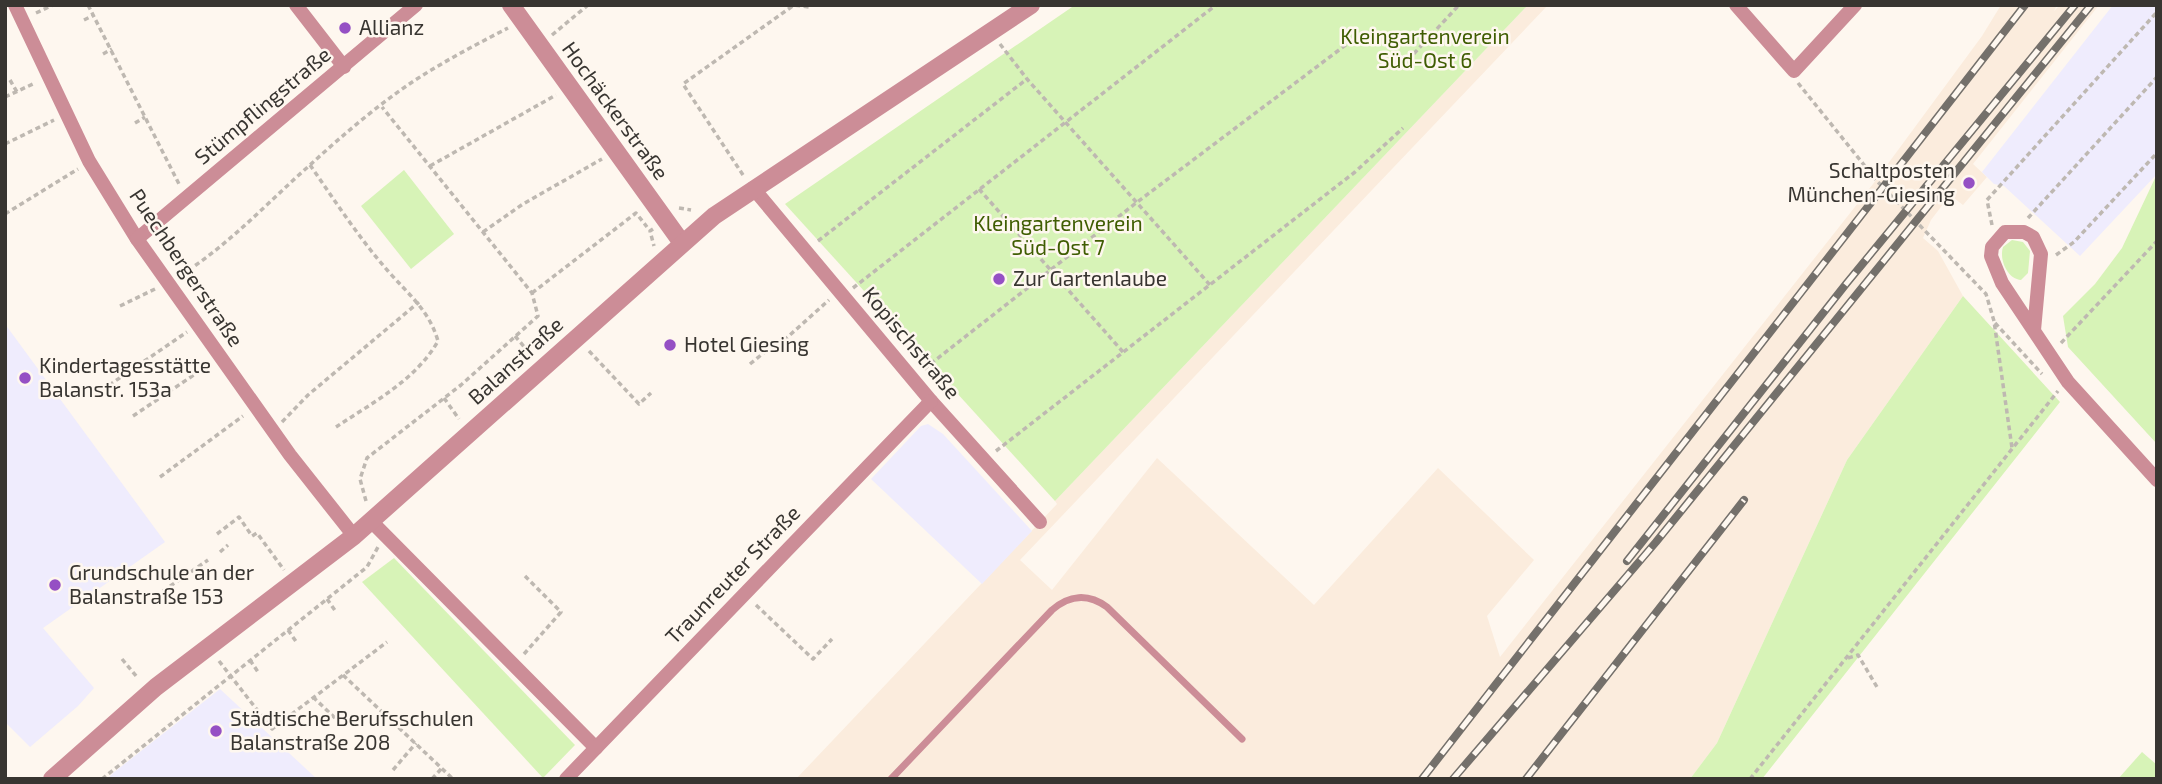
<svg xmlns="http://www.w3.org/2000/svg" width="2162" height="784" viewBox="0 0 2162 784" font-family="'Exo 2',sans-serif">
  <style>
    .built { fill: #fbecdd }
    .education { fill: #efecfd }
    .green { fill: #d7f3b7 }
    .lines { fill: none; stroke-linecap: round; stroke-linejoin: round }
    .path { stroke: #beb8b1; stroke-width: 3.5; stroke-dasharray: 5 3.5; stroke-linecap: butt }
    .service { stroke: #cc8d97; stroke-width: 7 }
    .minor { stroke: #cc8d97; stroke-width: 14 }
    .tertiary { stroke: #cc8d97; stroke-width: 18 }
    .rail-casing { stroke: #74706b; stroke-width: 8 }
    .rail { stroke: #fef7ef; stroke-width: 5; stroke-dasharray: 16; stroke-linecap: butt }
    .poi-dot { fill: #9550c4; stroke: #fef7ef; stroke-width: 2.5 }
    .labels { text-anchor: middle; stroke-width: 5; stroke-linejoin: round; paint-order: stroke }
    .poi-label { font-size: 21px; fill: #383531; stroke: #fef7ef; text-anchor: start }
    .park-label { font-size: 21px; fill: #3f5d02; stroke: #fef7ef }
    .street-label { font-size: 21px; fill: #383531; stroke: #fef7ef }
  </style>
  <rect width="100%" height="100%" fill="#fef7ef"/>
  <!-- built -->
  <polygon class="built" points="1528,5 1548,5 1020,560 1052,590 1157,458 1314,605 1438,468 1534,560 1487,616 1500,657 1873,184 1982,36 2001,5 2057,5 2054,11 2060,5 2099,5 1973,164 1987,177 1963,205 1950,195 1931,220 1923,238 1938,251 1963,296 1847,460 1717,743 1690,779 796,779 1057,504 1055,501"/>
  <!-- education -->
  <g class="education">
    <polygon points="2113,5 2157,5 2157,174 2080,256 2004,186 1994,184 1982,172"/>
    <polygon points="5,324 165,542 43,628 94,688 78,706 30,747 5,722"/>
    <polygon points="928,424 943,434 1032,531 982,584 871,479 921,426"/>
    <polygon points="220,689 317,779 107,779 113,773"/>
  </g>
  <!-- green -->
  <g class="green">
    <polygon points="1075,5 1528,5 1055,501 785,204"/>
    <polygon points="404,170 454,234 411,269 361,206"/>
    <polygon points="2157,174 2157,444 2068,347 2063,316 2095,284 2122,248"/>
    <path d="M2012,240l11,2 7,9 -2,22 -7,7c-14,-1 -22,-21 -18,-33z"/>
    <polygon points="1963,296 2060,402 1762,779 1690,779 1717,743 1847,460"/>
    <polygon points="394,558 575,745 543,778 362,582"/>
    <polygon points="2142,752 2157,765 2157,779 2118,779"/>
  </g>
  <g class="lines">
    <!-- path -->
    <g class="path">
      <polyline points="88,5 179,184"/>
      <polyline points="36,13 53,5"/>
      <polyline points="84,20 94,15"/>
      <polyline points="552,35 588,5"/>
      <polyline points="1000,44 1027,79 1210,285"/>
      <polyline points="103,54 112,49"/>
      <polyline points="1408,60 1459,5"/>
      <polyline points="10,80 17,92"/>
      <polyline points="1798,83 1877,181 1986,294 1994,321 2012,448"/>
      <polyline points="5,97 35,83"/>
      <polyline points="135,123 145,117"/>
      <polyline points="5,144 54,120"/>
      <path d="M310,165c25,36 49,73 78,106 21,24 41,39 50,70 -22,39 -66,62 -102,86"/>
      <polyline points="430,166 556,95"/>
      <polyline points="743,175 683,84 794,5 809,7"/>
      <polyline points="979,189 1123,352"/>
      <polyline points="679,208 691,210"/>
      <polyline points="5,214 78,169"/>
      <polyline points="2028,218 2157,77"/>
      <polyline points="1992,225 1987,200 2157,12"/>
      <polyline points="653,229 650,231 654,246"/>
      <polyline points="483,232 523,204 602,159"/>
      <polyline points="818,241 1027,79"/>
      <polyline points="2056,255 2074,242 2157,153"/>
      <path d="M181,275c49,-31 86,-72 129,-110 36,-33 77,-68 118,-93 26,-16 53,-30 80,-44"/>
      <polyline points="853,288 1216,5"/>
      <polyline points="532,293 636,213 647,227"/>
      <polyline points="120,306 155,289"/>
      <polyline points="1995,323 2042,374"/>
      <polyline points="515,336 532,356"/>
      <polyline points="2061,343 2157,241"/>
      <polyline points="589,351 639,404 651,393"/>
      <polyline points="750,364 766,351 772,351 829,300"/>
      <polyline points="924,369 1136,203 1347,44"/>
      <polyline points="102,390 187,332"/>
      <polyline points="444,398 459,419"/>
      <polyline points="133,416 210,364"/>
      <polyline points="282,422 308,395 419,302"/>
      <polyline points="996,451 1355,172 1403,128"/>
      <polyline points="160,477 243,416"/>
      <polyline points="366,501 360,479 367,458 461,385 538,316 532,293 382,107"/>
      <polyline points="217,534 239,517 252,536 257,533 284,570"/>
      <polyline points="220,552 228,545"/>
      <polyline points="163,591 208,560"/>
      <polyline points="327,599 336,612"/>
      <polyline points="756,605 813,659 832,639"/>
      <polyline points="288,630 297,643"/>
      <polyline points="524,654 561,612 525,576"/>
      <polyline points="1848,658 1858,655 1877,687"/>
      <polyline points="122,659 137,677"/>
      <polyline points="250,660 258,672"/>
      <polyline points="219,661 272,729 387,642"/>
      <polyline points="343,675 453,779"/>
      <polyline points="313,697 336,719"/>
      <polyline points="393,770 416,743"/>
      <polyline points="102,779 367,567 378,547"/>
      <polyline points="432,779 442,768"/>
      <polyline points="1750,779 2058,391"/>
    </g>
    <!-- service -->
    <path class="service" d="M891,779l161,-169c17,-15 36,-17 55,-3l135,132"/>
    <!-- minor -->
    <g class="minor">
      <polyline points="15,5 89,161 137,239 290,455 354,536"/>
      <polyline points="296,5 344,67"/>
      <polyline points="1736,5 1794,71 1855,5"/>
      <polyline points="753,188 931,401 1040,522"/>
      <polyline points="137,239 416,5"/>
      <polyline points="2034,330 2041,254 2033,237 2024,232 2005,232 1992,247 1991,256 2002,283 2068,382 2157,480"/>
      <polyline points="371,521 596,748"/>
      <polyline points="566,779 931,401"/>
    </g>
    <!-- tertiary -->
    <g class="tertiary">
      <polyline points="511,5 682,243"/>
      <polyline points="52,779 156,687 354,536 714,216 1031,5"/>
    </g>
    <!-- rail casing -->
    <g class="rail-casing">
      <g id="rail">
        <polyline points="1627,561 1846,284 2075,5"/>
        <polyline points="1422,779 2025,5"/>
        <polyline points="1453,779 1656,542 2091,5"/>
        <polyline points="1526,779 1744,500"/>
      </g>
    </g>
    <!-- rail -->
    <use href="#rail" class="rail"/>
  </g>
  <!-- markers -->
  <g class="poi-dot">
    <circle cx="345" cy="28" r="7"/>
    <circle cx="1969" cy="183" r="7"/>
    <circle cx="999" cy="279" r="7"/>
    <circle cx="670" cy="345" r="7"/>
    <circle cx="25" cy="378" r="7"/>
    <circle cx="55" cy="585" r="7"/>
    <circle cx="216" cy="731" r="7"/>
  </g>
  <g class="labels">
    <!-- poi labels -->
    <g class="poi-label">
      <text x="359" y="35">Allianz</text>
      <text x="1955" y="178" text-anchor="end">Schaltposten<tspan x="1955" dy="24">München-Giesing</tspan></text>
      <text x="1013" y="286">Zur Gartenlaube</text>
      <text x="684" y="352">Hotel Giesing</text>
      <text x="39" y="373">Kindertagesstätte<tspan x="39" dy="24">Balanstr. 153a</tspan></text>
      <text x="69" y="580">Grundschule an der<tspan x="69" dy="24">Balanstraße 153</tspan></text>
      <text x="230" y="726">Städtische Berufsschulen<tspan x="230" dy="24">Balanstraße 208</tspan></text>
    </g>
    <!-- park labels -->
    <g class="park-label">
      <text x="1425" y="44">Kleingartenverein<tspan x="1425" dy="24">Süd-Ost 6</tspan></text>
      <text x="1058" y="231">Kleingartenverein<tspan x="1058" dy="24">Süd-Ost 7</tspan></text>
    </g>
    <!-- street labels -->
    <g class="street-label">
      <text transform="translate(263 106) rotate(-40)" y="7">Stümpflingstraße</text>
      <text transform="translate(615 111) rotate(54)" y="7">Hochäckerstraße</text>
      <text transform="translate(186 268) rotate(56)" y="7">Puechbergerstraße</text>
      <text transform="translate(911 343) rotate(50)" y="7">Kopischstraße</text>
      <text transform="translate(516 361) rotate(-42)" y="7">Balanstraße</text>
      <text transform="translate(733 575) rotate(-46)" y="7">Traunreuter Straße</text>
    </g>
  </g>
  <!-- border -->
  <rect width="2162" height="784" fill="none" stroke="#383531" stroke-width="14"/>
</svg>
